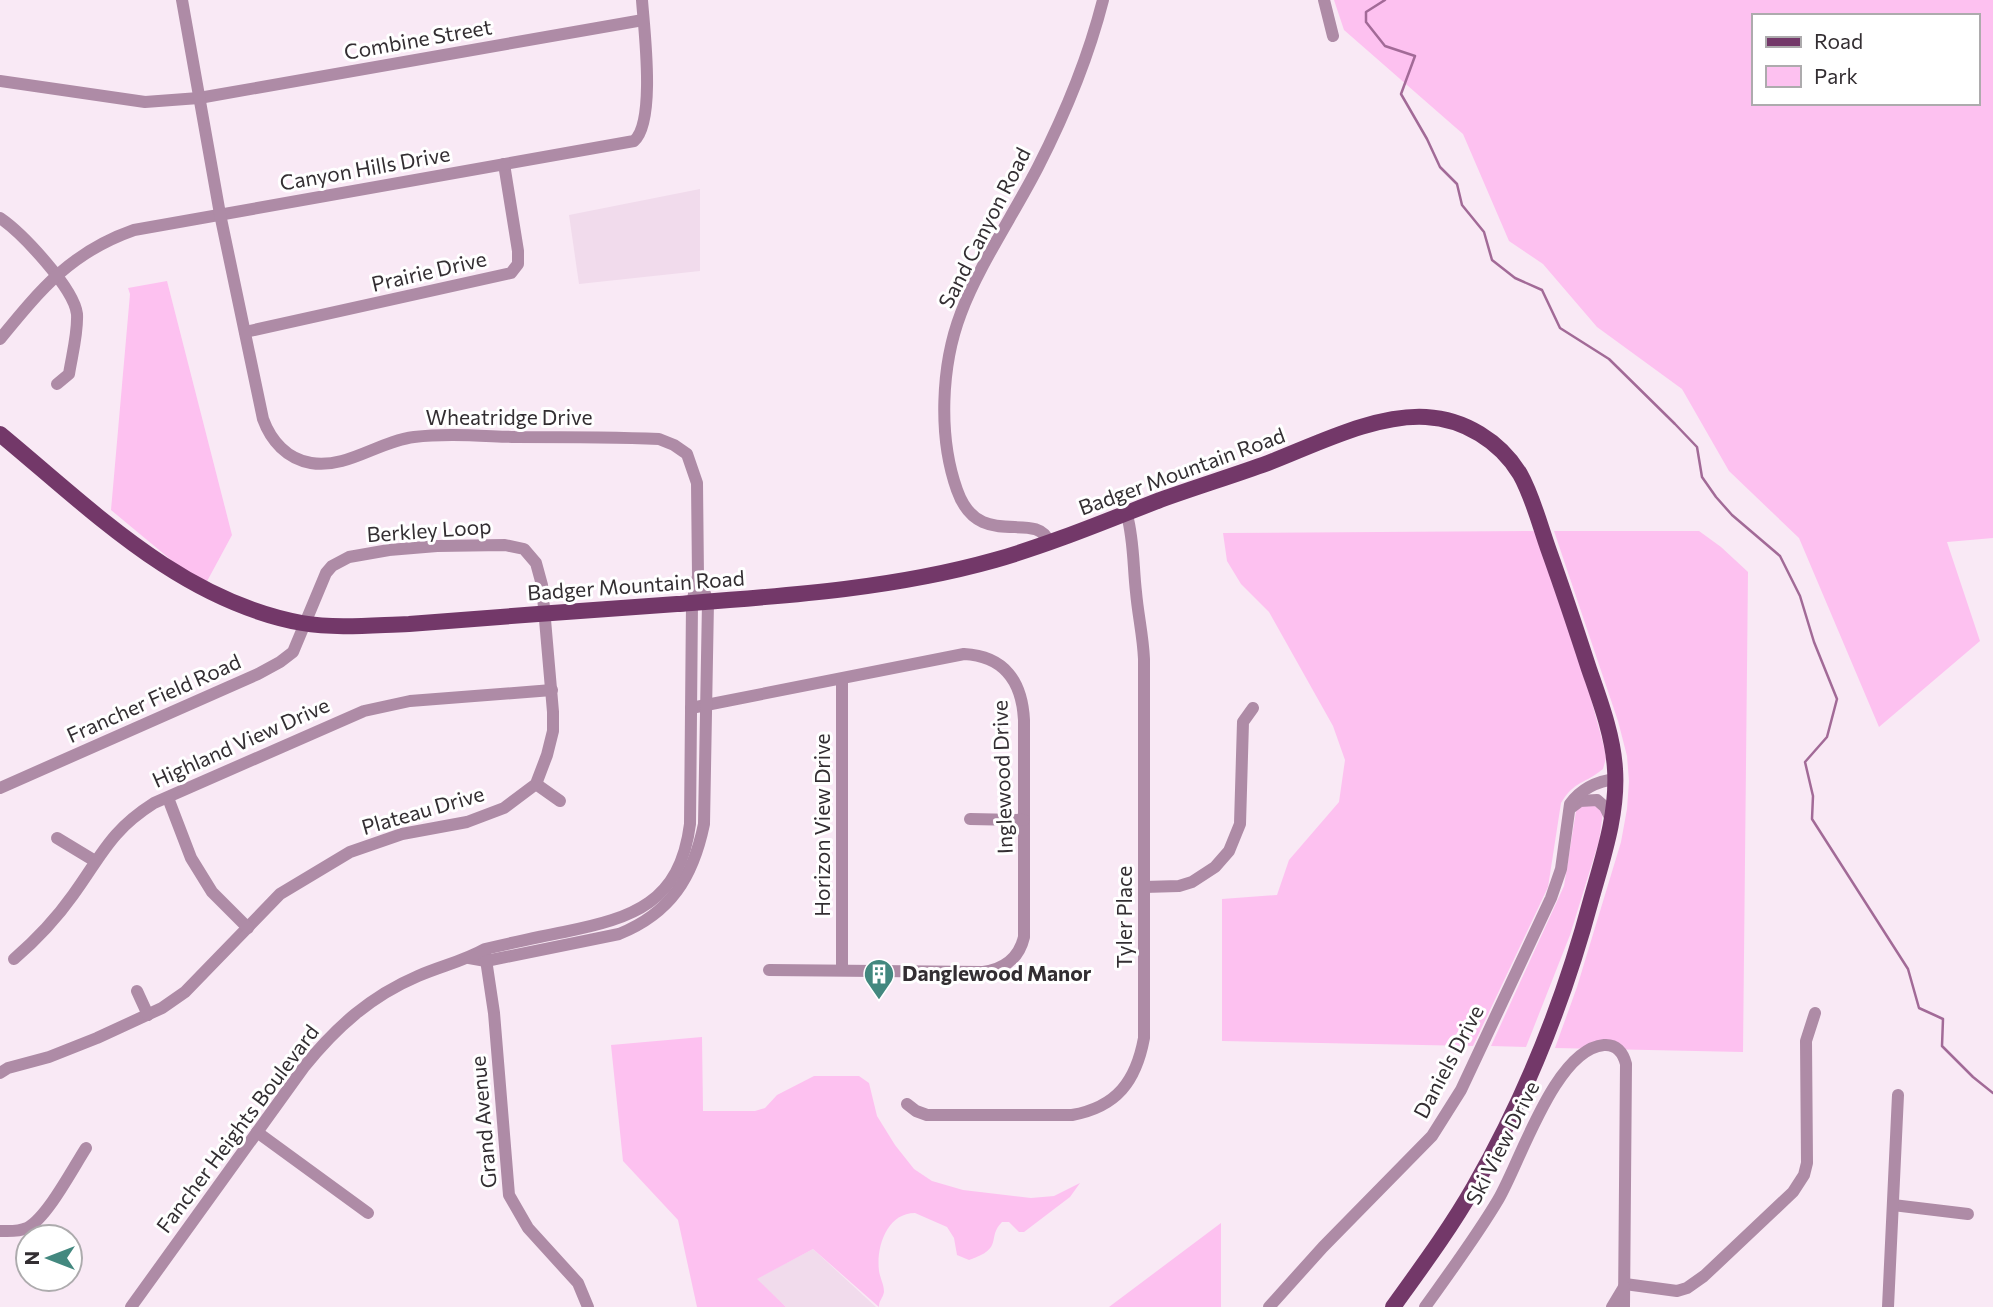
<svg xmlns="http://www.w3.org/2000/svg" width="1993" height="1307" viewBox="0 0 1993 1307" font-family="Commissioner,sans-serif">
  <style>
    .built { fill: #f1dbec }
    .green { fill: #fdc1f0; fill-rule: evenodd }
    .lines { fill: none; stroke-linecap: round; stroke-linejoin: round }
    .stream { stroke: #a26a97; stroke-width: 2.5 }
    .minor { stroke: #ae8ba6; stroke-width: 12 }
    .major { stroke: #733869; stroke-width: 16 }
    .labels { text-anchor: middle; stroke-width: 6; stroke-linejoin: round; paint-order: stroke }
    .street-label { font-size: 21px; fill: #332e32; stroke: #fff }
    .poi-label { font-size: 21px; font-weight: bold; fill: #332e32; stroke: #fff; text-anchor: start }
  </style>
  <rect width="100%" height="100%" fill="#f9e9f5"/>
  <!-- built -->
  <g class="built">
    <polygon points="700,189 700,271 579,284 569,215"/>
    <polygon points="813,1249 876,1307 786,1307 756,1279"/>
  </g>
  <!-- green -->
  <g class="green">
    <path d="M1334,0h659v538l-46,4 33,99 -101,86 -80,-189 -70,-67 -47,-82 -85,-62 -54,-63 -34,-23 -46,-107 -119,-104zM1753,16h224v87h-224z"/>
    <polygon points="167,281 232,535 205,585 182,569 111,510 130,294 128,288"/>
    <path d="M1535,531l55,164 14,52 2,11 -3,11c-18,15 -28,11 -42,34l-13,84 -75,159 -251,-5v-142l55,-4 12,-35 50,-58 6,-42 -12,-34 -64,-114 -28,-28 -14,-23 -4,-28z"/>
    <polygon points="1554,531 1699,531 1721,547 1748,572 1743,1052 1555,1048 1577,987 1621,842 1627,809 1629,781 1627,756 1618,721"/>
    <polygon points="1593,804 1603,813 1599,841 1570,935 1526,1047 1491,1046 1564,886 1576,811 1581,805"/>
    <path d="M702,1037l1,74h52l10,-3 12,-13 37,-19h45l10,7 8,33 18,29 19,24 18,12 31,9 68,8 23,-2 26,-13 -10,14 -46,35h-5l-10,-10h-7c-16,16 3,26 -33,38l-12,-5 -3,-17 -7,-11 -32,-14c-28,0 -39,34 -36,58 1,7 5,13 5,21 -1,6 -5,8 -5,15l-66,-58 -56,30 29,28h-89l-19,-87 -55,-59 -12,-116z"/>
    <polygon points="1221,1223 1221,1307 1109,1307"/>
  </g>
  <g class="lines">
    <!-- stream -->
    <polyline class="stream" points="1385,0 1366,12 1366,22 1385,46 1415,56 1401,94 1427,139 1440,167 1457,184 1462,205 1484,232 1492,260 1515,278 1542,290 1560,328 1609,359 1675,424 1697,447 1702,477 1716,497 1732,515 1780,556 1800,596 1814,642 1837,699 1827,737 1805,762 1813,796 1812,819 1908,969 1919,1008 1943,1019 1942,1046 1973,1077 1993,1093"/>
    <!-- minor -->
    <g class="minor">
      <polyline points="1324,0 1333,36"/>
      <polyline points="0,81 145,102 199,98 643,20"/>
      <path d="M0,218c22,15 74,70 77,96 1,19 -5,41 -8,60l-12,10"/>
      <polyline points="245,332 511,273 518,264 518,251 504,164"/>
      <path d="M0,339c41,-50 71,-87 134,-109l500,-89c22,-19 10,-112 8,-141"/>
      <path d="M1049,542c-13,-34 -70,11 -92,-52 -19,-53 -16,-125 4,-177 18,-48 53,-99 77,-146 27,-53 50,-108 65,-167"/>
      <path d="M691,708l273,-54c41,2 58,28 60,66v217c-5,21 -19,32 -41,35l-214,-2"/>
      <polyline points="536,784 560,801"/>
      <polyline points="0,788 258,674 280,662 293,652 326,573 332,566 349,557 389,550 437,546 505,545 524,549 536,563 542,585 553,712 553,731 547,755 536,784 504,808 467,822 402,834 350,852 280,894 185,992 162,1008 97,1038 49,1057 8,1068 0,1073"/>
      <polyline points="168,798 191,858 212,892 248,928"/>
      <polyline points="1572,807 1580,801 1597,800 1605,807 1612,821"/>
      <polyline points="970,819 1024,820"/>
      <polyline points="57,838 95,861"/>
      <polyline points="1144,887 1179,886 1192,882 1215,867 1229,851 1240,824 1243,722 1253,708"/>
      <polyline points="485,953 494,1013 509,1195 528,1228 578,1283 588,1307"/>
      <path d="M469,958l17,3 133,-27c52,-21 74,-57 85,-110l4,-222 -9,-25"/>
      <path d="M14,959c22,-19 42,-40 59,-64 29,-40 37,-64 81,-92l210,-92 46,-10 142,-11"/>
      <polyline points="842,970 842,679"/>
      <polyline points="137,991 148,1015"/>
      <path d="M907,1104l9,7 11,4h145c45,-8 64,-34 72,-77v-379c-1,-23 -6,-44 -8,-67 -3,-26 -2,-51 -9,-77"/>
      <polyline points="257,1132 368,1213"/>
      <polyline points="1893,1205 1968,1214"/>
      <path d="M0,1231c10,0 18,1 27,-3 20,-10 46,-60 59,-80"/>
      <polyline points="1625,1284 1677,1291 1687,1288 1704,1276 1793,1192 1804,1175 1807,1163 1806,1041 1815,1013"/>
      <path d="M131,1307l173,-240c32,-40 67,-71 114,-91 23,-10 46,-15 67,-27 26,-6 52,-12 79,-17 69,-14 116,-29 126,-108l2,-221 6,-27 -1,-93 -10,-29 -13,-9 -15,-6c-48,-2 -96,-2 -144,-2 -34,-1 -68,-4 -101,0 -35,4 -67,32 -103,26 -24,-4 -40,-22 -48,-44l-43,-205 -38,-214"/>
      <path d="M1269,1307l54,-60 109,-111 29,-46 90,-192 10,-29 9,-65c11,-15 28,-23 46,-25"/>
      <path d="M1425,1307c25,-35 51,-70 73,-107 22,-37 57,-151 106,-155 12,-1 19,7 22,19l-2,243"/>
      <polyline points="1612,1307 1624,1287"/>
      <polyline points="1888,1307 1898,1095"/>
    </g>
    <!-- major -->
    <path class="major" d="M0,434c92,76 181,167 302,189 35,6 72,2 107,1 89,-7 179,-14 268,-20 107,-8 215,-15 318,-44 56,-16 111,-39 165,-60 36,-13 72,-24 108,-37 47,-18 107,-49 158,-46 38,2 74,24 94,57 13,23 20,52 29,77 14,39 27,78 40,118 11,32 24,66 26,100 3,45 -12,88 -24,131 -27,101 -65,196 -117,287 -24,42 -53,81 -81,120"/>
  </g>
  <!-- icons -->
  <defs>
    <g id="building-pin" transform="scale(1.575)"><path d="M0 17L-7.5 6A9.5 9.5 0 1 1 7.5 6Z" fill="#43887f" stroke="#fff"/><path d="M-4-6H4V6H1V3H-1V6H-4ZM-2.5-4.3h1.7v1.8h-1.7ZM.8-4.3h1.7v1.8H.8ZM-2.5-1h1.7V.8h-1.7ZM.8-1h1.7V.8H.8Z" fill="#fff"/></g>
  </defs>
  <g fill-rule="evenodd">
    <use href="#building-pin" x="879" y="974"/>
  </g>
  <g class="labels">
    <!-- street labels -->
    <g class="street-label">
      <text transform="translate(418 40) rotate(-10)" y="7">Combine Street</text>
      <text transform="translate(365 169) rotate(-10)" y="7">Canyon Hills Drive</text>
      <text transform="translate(985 228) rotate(-63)" y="7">Sand Canyon Road</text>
      <text transform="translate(429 272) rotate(-13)" y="7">Prairie Drive</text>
      <text x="509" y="425">Wheatridge Drive</text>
      <text transform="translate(1182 472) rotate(-20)" y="7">Badger Mountain Road</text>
      <text transform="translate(429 531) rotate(-4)" y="7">Berkley Loop</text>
      <text transform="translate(636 586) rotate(-4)" y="7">Badger Mountain Road</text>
      <text transform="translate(154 699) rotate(-24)" y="7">Francher Field Road</text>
      <text transform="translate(241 743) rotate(-24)" y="7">Highland View Drive</text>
      <text transform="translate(1003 777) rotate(-92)" y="7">Inglewood Drive</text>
      <text transform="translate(423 811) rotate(-16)" y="7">Plateau Drive</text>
      <text transform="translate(823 825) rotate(-90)" y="7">Horizon View Drive</text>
      <text transform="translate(1125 917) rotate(-90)" y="7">Tyler Place</text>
      <text transform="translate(1449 1062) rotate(-62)" y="7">Daniels Drive</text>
      <text transform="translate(484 1122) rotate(-95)" y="7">Grand Avenue</text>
      <text transform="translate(238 1129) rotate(-53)" y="7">Fancher Heights Boulevard</text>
      <text transform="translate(1503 1143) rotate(-63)" y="7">Ski View Drive</text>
    </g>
    <!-- poi labels -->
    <g class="poi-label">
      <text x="902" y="981">Danglewood Manor</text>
    </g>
  </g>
  <!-- legend -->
  <rect x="1752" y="14" width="228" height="91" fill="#ffffff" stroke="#adabad" stroke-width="2"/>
  <rect x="1766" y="37" width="35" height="10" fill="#733869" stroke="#adabad" stroke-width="2"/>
  <text x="1814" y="49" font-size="21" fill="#332e32">Road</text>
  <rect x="1766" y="66" width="35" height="21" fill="#fdc1f0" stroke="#adabad" stroke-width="2"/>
  <text x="1814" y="84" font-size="21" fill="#332e32">Park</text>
  <!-- north arrow -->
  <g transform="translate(49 1258) rotate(270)"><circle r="33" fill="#ffffff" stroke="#adabad" stroke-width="2"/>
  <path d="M0-5L12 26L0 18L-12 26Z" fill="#43887f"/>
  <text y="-10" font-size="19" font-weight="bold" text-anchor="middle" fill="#332e32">N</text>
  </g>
</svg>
